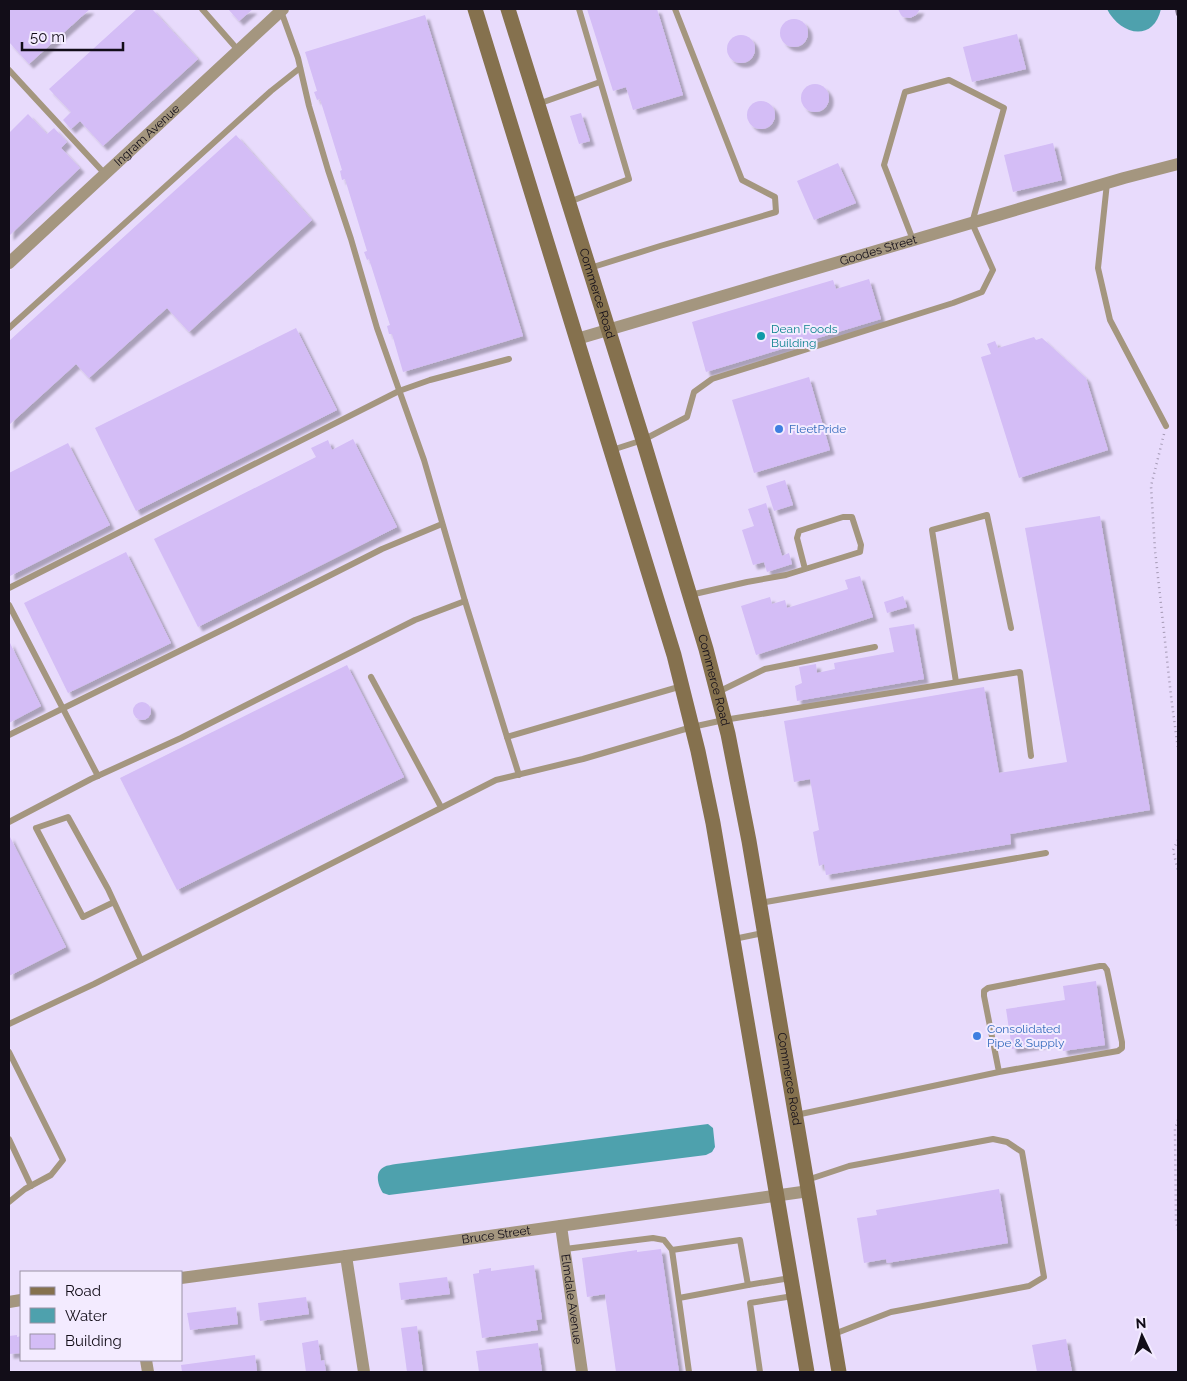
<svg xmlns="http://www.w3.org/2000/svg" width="1187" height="1381" viewBox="0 0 1187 1381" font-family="Raleway,sans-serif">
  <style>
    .water { fill: #4ea1ad }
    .building { fill: #d4bdf6; filter: url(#shadow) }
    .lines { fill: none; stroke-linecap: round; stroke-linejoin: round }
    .path { stroke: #a59ab5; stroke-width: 2.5; stroke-dasharray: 1 4; stroke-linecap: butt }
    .lane { stroke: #a4967f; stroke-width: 6 }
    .street { stroke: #a4967f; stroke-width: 12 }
    .secondary { stroke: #85714e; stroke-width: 15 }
    .rail { stroke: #766d82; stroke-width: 4 }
    .culture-dot { fill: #0f9aa8; stroke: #f3ebff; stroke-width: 2 }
    .shop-dot { fill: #3f7fe0; stroke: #f3ebff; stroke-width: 2 }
    .labels { text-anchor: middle; stroke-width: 4; stroke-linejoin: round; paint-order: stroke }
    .street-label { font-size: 12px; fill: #120d18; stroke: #f3ebff }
    .culture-label { font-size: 12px; fill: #0d838f; stroke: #f3ebff; text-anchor: start }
    .shop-label { font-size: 12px; fill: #366cbe; stroke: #f3ebff; text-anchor: start }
  </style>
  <defs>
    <filter id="shadow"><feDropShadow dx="4.5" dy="4.5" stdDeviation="1" flood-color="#0004"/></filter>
  </defs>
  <rect width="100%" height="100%" fill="#e8dbfc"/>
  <!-- water -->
  <g class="water">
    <path d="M1107,9h54c-8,34 -41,26 -54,0z"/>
    <path d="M708,1124l5,4 2,19 -3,5 -6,3 -317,40 -6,-2c-5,-7 -9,-21 1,-26 3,-2 8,-2 12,-3z"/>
  </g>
  <!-- building -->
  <g class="building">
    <polygon points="9,9 90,9 29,64 9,42"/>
    <polygon points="137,9 152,9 198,59 103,146 80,121 71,129 63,120 71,112 49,89"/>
    <polygon points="228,9 253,9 239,21"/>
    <polygon points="587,9 657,9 683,95 633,110 626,87 613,91"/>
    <polygon points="898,9 920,9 916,15 910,18 903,17 901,15"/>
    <polygon points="425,15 523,336 403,372 392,334 389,334 387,326 390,325 369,259 367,260 364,252 367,251 345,179 342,180 340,171 342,170 320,99 317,100 314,92 317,91 305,52"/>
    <circle cx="794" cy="33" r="14"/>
    <polygon points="1017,34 1026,69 972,82 963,47"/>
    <circle cx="741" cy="49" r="14"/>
    <circle cx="815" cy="98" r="14"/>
    <circle cx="761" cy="115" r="14"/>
    <polygon points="581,113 590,141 579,144 570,116"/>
    <polygon points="28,114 47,134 54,128 67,142 61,148 80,168 9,236 9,133"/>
    <polygon points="236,135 312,220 189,332 167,308 89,378 76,364 9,425 9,341"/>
    <polygon points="1053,143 1062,180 1013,192 1004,155"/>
    <polygon points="838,163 856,203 814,220 797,181"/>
    <polygon points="869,279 881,319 706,372 692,322 833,280 836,289"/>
    <polygon points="296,328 337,410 136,511 95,428"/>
    <polygon points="1034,337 1036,340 1042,338 1086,378 1108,450 1019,478 981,357 991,354 987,344 995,341 998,348"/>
    <polygon points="809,377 830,450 754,473 732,400"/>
    <polygon points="353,439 397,527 198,627 154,539 316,457 311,448 328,440 332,450"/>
    <polygon points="68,443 110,525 10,576 9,473"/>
    <polygon points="785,480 793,505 774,511 766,486"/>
    <polygon points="766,503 782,556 789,553 792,564 767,572 764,562 753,565 742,530 754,526 748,509"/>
    <polygon points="1100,516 1150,810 1010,834 1011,844 826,875 824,864 819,866 813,832 819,830 810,779 794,782 784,721 984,687 999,773 1067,762 1025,528"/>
    <polygon points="126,552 171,643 68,693 24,603"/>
    <polygon points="860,576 873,617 756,655 741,606 770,597 772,604 785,600 787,608 848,589 845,580"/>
    <polygon points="903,596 907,607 887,613 884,602"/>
    <polygon points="914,624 924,679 797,701 795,686 802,683 799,667 816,664 817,673 835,669 834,663 894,652 889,628"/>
    <polygon points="9,641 41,706 9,723"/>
    <polygon points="347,665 404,777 177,890 120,778"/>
    <circle cx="142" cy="711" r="9"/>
    <polygon points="9,835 66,947 9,976"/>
    <polygon points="1096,981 1105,1045 1063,1051 1061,1041 1012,1049 1006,1009 1065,1000 1063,986"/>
    <polygon points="999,1189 1008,1243 887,1263 886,1259 864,1263 857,1218 877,1215 876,1210"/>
    <polygon points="661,1249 679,1372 616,1372 605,1294 587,1297 582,1258 637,1250 637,1252"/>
    <polygon points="534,1265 542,1319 536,1320 538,1330 482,1338 473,1274 479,1273 479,1270 491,1268 491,1271"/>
    <polygon points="447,1277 450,1294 401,1300 399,1283"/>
    <polygon points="306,1297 309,1314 260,1321 258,1303"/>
    <polygon points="236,1307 238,1324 190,1330 187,1313"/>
    <polygon points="417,1326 423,1372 407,1372 401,1328"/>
    <polygon points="17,1335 17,1337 21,1336 21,1353 9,1354 9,1336"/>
    <polygon points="1066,1339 1072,1372 1037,1372 1032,1345"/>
    <polygon points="318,1340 321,1361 324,1360 326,1372 306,1372 302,1343"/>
    <polygon points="538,1343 542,1372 479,1372 476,1351"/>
    <polygon points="255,1355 257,1371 244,1372 182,1372 181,1365"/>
  </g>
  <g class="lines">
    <!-- path -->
    <g class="path">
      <polyline points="1164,434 1151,486 1155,550 1171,696 1178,749"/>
      <polyline points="1178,840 1173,850 1178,871"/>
      <polyline points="1178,1120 1175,1129 1176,1221 1178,1230"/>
    </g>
    <!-- lane -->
    <g class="lane">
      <polyline points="202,9 238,50"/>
      <polyline points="281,11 298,58 309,106 328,170 351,239 377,328 424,460 465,601"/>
      <polyline points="9,70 105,174"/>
      <polyline points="538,104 600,82"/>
      <polyline points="1107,183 1098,268 1110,320 1166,426"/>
      <polyline points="569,202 629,179 579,9"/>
      <polyline points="590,268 660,246 776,212 775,197 742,180 675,9"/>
      <polyline points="9,328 271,91 300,68"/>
      <polyline points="612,450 643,440 687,417 694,392 712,379 953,303 982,292 993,270 972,223 1004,108 949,80 905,92 884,165 913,240"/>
      <polyline points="9,588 399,391 430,380 509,359"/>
      <polyline points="690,595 747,582 786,575 860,552 861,545 852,517 843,517 799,531 797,538 805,569"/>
      <polyline points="9,605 98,776"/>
      <polyline points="371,677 441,807"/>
      <polyline points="956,682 932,530 987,515 1011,628"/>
      <polyline points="718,692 765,669 875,647"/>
      <polyline points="9,735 228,627 382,549 442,524"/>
      <polyline points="507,737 519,775"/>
      <polyline points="9,822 91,779 181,738 415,620 465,601 507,737 682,686"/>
      <polyline points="114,902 83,917 36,828 68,817 108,889 141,960"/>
      <polyline points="760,903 1046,853"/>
      <polyline points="734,939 763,933"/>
      <polyline points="9,1024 94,984 496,780 583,759 692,727 724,720 1020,672 1031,756"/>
      <polyline points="9,1052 63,1160 51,1175 25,1189 9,1202"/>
      <polyline points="796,1115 999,1072 1118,1051 1122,1048 1122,1042 1107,970 1104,966 1100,966 988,988 984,991 984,996 999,1072"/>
      <polyline points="9,1139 31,1186"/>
      <polyline points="807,1180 849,1166 993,1139 1007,1142 1022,1152 1044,1277 1029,1286 891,1312 834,1334"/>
      <polyline points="565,1249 653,1238 664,1240 672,1250 689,1372"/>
      <polyline points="672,1250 740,1240 748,1285 790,1278"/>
      <polyline points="679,1298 748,1285"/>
      <polyline points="760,1372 750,1303 793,1296"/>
    </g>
    <!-- street -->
    <g class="street">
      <path id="s1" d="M9,263l274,-254"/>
      <path id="s2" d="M577,339l547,-161 54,-14"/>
      <path id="s3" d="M561,1226l21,146"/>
      <polyline points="346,1256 364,1372"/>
      <path id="s4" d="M181,1278l165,-22 463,-65"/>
      <polyline points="9,1302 21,1300"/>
      <polyline points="146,1360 148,1372"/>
    </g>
    <!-- secondary -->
    <g class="secondary">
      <polyline points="475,9 674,655 698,751 713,823 807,1372"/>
      <path id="s5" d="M508,9l135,431 63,209 22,85 21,107 90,531"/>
    </g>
    <!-- rail -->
    <polyline class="rail" points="1177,9 1178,14"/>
  </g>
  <!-- markers -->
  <circle class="culture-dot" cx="761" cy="336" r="5"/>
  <g class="shop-dot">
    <circle cx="779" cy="429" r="5"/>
    <circle cx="977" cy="1036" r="5"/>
  </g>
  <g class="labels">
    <!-- street labels -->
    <g class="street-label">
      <text dy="4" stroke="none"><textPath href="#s1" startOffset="188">Ingram Avenue</textPath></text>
      <text dy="4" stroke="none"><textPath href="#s2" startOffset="314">Goodes Street</textPath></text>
      <text dy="4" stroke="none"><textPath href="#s5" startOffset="298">Commerce Road</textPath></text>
      <text dy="4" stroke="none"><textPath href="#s5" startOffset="702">Commerce Road</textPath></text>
      <text dy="4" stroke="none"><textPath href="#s5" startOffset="1108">Commerce Road</textPath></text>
      <text dy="4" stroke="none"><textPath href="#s4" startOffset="318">Bruce Street</textPath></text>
      <text dy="4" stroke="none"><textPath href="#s3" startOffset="74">Elmdale Avenue</textPath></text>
    </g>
    <!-- culture labels -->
    <g class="culture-label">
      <text x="771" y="333">Dean Foods<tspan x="771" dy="14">Building</tspan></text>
    </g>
    <!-- shop labels -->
    <g class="shop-label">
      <text x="789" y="433">FleetPride</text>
      <text x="987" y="1033">Consolidated<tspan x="987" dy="14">Pipe &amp; Supply</tspan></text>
    </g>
  </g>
  <!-- border -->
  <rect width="1187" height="1381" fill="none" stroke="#120d18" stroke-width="20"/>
  <!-- legend -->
  <rect x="20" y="1271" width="162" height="90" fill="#f3ebff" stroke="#9992a3"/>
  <rect x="30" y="1287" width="25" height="8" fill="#85714e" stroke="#9992a3"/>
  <text x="65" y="1296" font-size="15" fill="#120d18">Road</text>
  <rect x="30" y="1308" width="25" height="15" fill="#4ea1ad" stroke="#9992a3"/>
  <text x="65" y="1321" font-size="15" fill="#120d18">Water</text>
  <rect x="30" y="1334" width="25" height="15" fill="#d4bdf6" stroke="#9992a3"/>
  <text x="65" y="1346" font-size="15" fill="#120d18">Building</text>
  <!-- north arrow -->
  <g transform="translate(1142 1336) rotate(356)" stroke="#f3ebff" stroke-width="4" paint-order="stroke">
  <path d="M0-4L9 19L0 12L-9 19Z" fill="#120d18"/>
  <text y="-8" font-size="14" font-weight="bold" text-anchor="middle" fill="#120d18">N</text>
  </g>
  <!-- scale -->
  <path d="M22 42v8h101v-8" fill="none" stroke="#120d18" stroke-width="2.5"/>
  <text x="30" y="42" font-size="15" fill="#120d18" stroke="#f3ebff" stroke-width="4" paint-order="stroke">50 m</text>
</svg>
